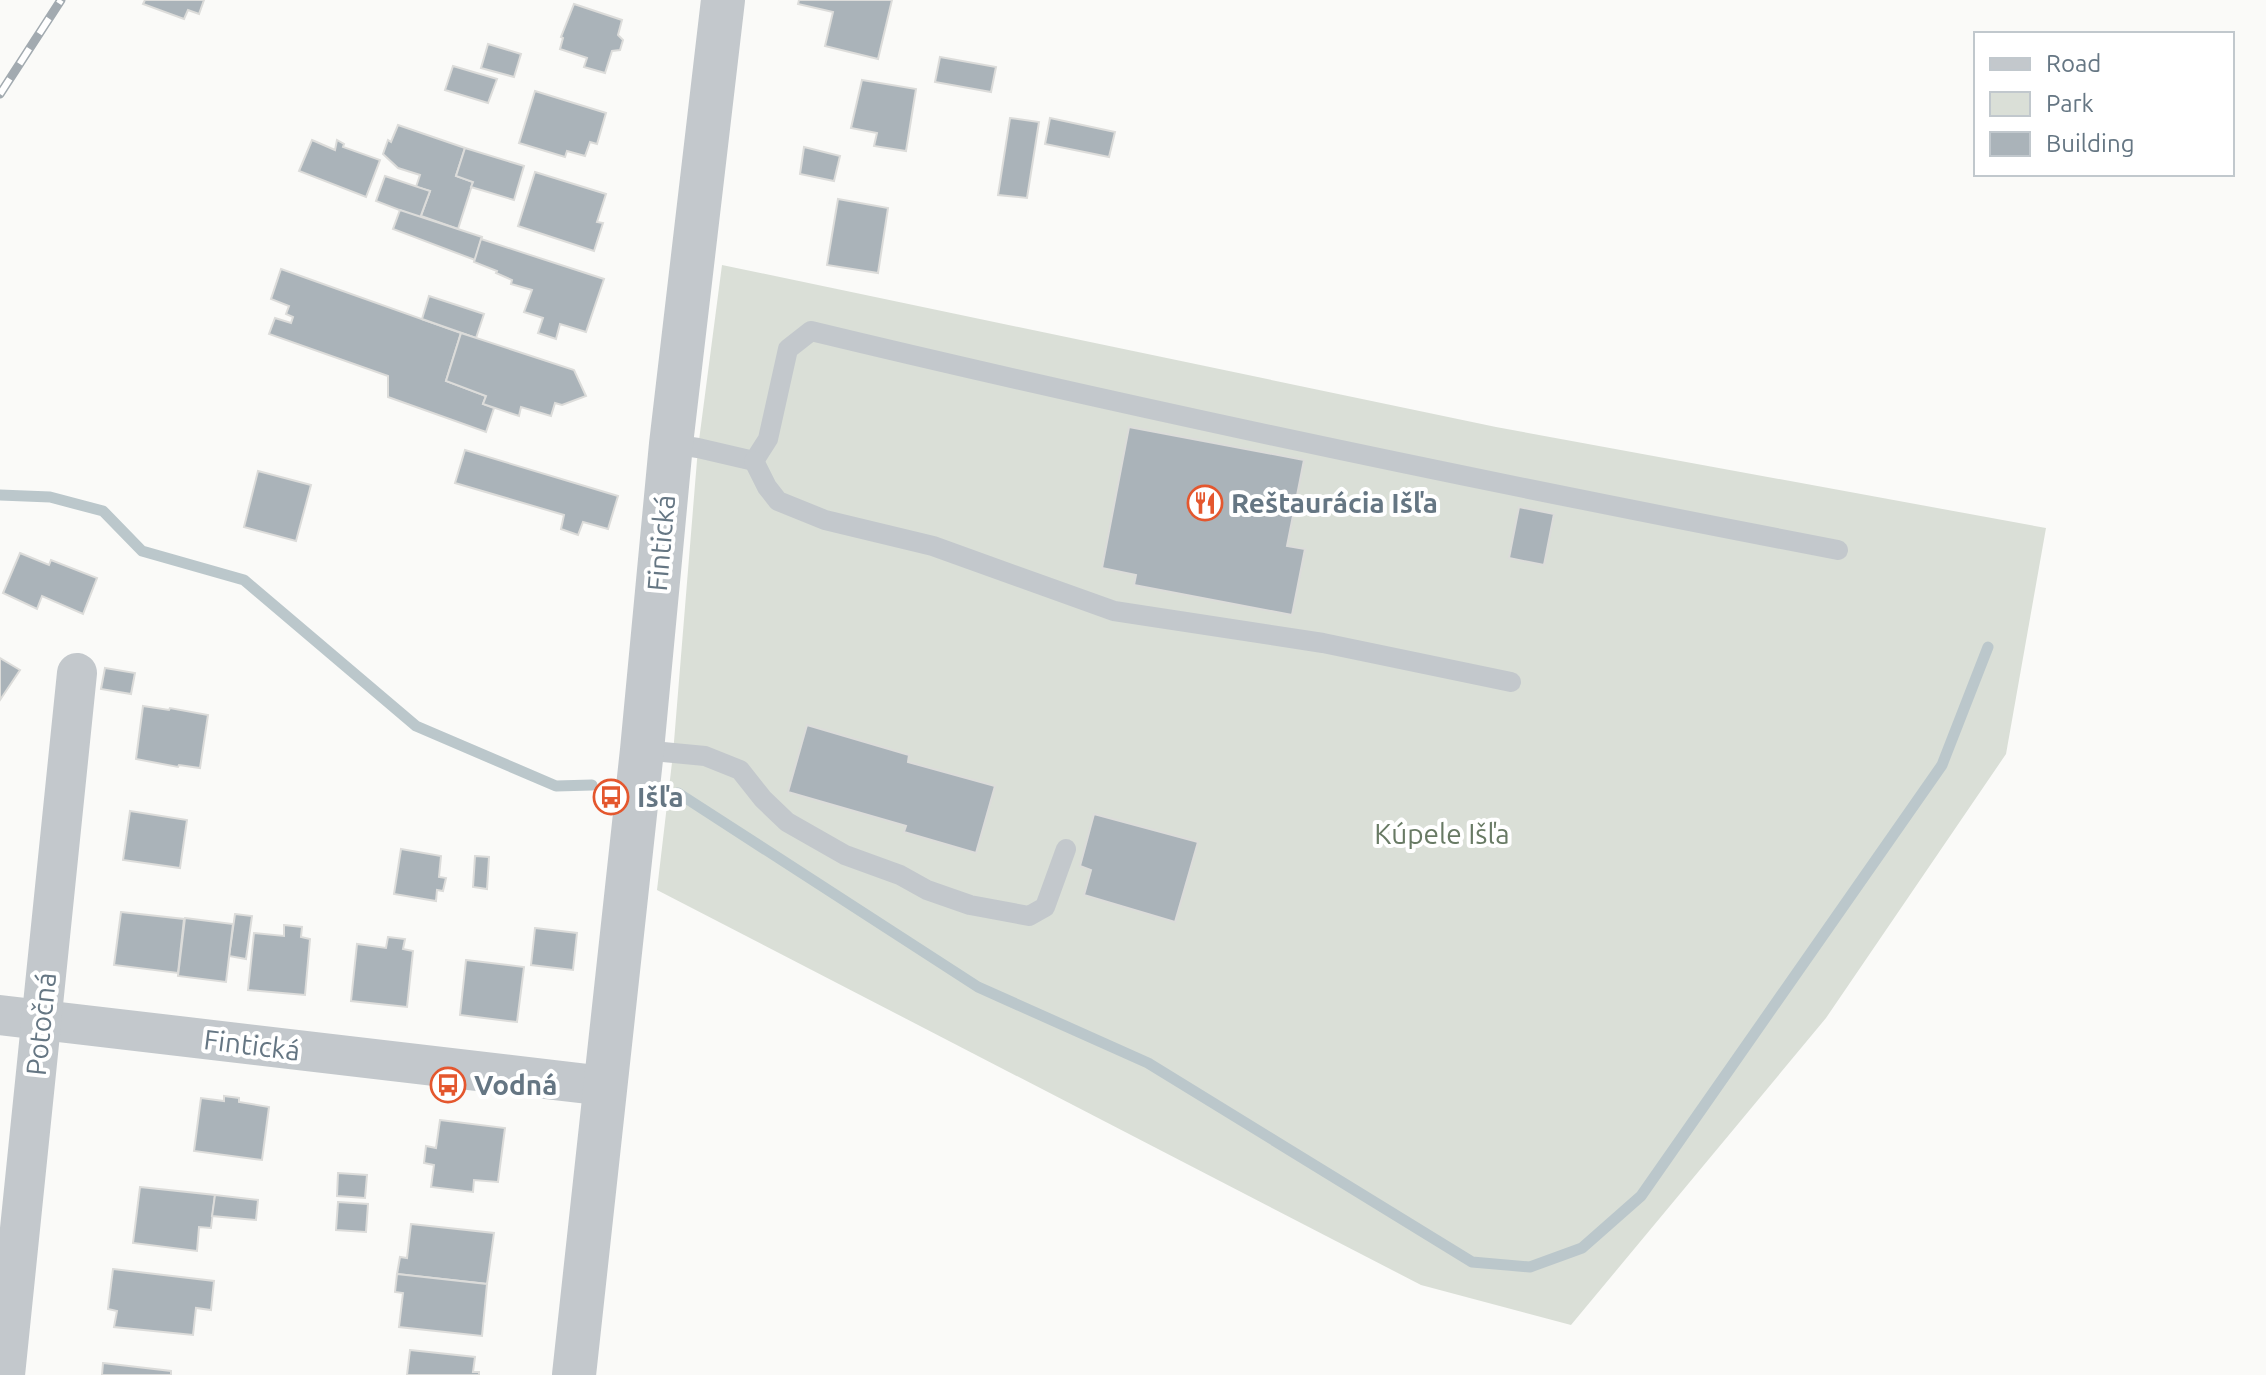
<svg xmlns="http://www.w3.org/2000/svg" width="2266" height="1375" viewBox="0 0 2266 1375" font-family="Ubuntu,sans-serif">
  <style>
    .green { fill: #dadfd7 }
    .lines { fill: none; stroke-linecap: round; stroke-linejoin: round }
    .stream { stroke: #bbc7cb; stroke-width: 11 }
    .building { fill: #aab3b9; stroke: #dcdcda; stroke-width: 2 }
    .service { stroke: #c3c8cc; stroke-width: 20 }
    .minor { stroke: #c3c8cc; stroke-width: 40 }
    .tertiary { stroke: #c3c8cc; stroke-width: 44 }
    .rail-casing { stroke: #a2aab0; stroke-width: 9 }
    .rail { stroke: #fff; stroke-width: 6; stroke-dasharray: 18; stroke-linecap: butt }
    .labels { text-anchor: middle; stroke-width: 8; stroke-linejoin: round; paint-order: stroke }
    .poi-label { font-size: 28px; font-weight: bold; fill: #657683; stroke: #fff; text-anchor: start }
    .street-label { font-size: 28px; fill: #657683; stroke: #fff }
    .park-label { font-size: 28px; fill: #687a64; stroke: #fff }
  </style>
  <rect width="100%" height="100%" fill="#fafaf8"/>
  <!-- green -->
  <polygon class="green" points="722,265 1496,427 2046,528 2006,754 1826,1018 1571,1325 1421,1285 657,890 673,754 698,448"/>
  <g class="lines">
    <!-- stream -->
    <g class="stream">
      <polyline points="0,495 50,497 103,511 142,551 244,580 416,726 556,786 592,785"/>
      <polyline points="678,793 978,987 1148,1063 1472,1262 1530,1267 1582,1248 1641,1196 1942,765 1988,647"/>
    </g>
  </g>
  <!-- building -->
  <g class="building">
    <polygon points="145,0 204,0 199,14 188,10 184,19 143,4"/>
    <polygon points="799,0 892,0 878,59 825,46 833,12 798,4"/>
    <polygon points="574,4 622,20 618,35 623,40 620,50 612,51 605,73 584,67 587,58 560,49 563,38 561,37"/>
    <polygon points="488,44 521,54 514,77 481,68"/>
    <polygon points="940,57 996,67 991,92 935,82"/>
    <polygon points="453,66 497,79 488,103 445,90"/>
    <polygon points="862,80 916,89 906,151 874,146 877,133 851,128"/>
    <polygon points="535,91 606,113 597,144 590,142 585,156 567,151 565,157 519,143"/>
    <polygon points="1010,118 1039,122 1027,198 998,195"/>
    <polygon points="1050,118 1115,132 1109,157 1045,144"/>
    <polygon points="398,125 465,148 456,176 473,182 458,229 421,216 430,191 416,187 420,175 398,168 383,154 388,140 391,142"/>
    <polygon points="312,140 335,150 337,140 344,144 343,147 380,160 366,197 299,171"/>
    <polygon points="804,147 840,156 834,181 800,174"/>
    <polygon points="465,148 524,166 514,200 471,187 473,182 456,176"/>
    <polygon points="535,172 606,194 597,222 603,223 594,251 518,226"/>
    <polygon points="385,176 430,191 420,218 376,201"/>
    <polygon points="838,199 888,208 878,273 827,265"/>
    <polygon points="400,210 482,237 475,260 393,229"/>
    <polygon points="481,239 604,279 586,332 560,324 556,339 538,333 543,318 524,312 532,290 511,284 512,280 496,273 497,271 474,262"/>
    <polygon points="281,269 461,333 446,381 486,396 483,404 494,408 486,432 388,397 388,376 269,334 275,318 291,323 293,317 286,314 289,306 271,299"/>
    <polygon points="429,296 484,314 476,338 422,319"/>
    <polygon points="461,333 574,370 586,396 562,405 555,403 551,416 521,407 519,416 483,404 486,396 446,381"/>
    <polygon points="1129,427 1304,460 1287,546 1305,549 1292,615 1134,585 1136,575 1102,568"/>
    <polygon points="465,450 618,496 608,529 583,522 578,535 561,529 564,515 455,483"/>
    <polygon points="258,471 311,485 296,541 244,527"/>
    <polygon points="1519,507 1554,514 1544,565 1509,558"/>
    <polygon points="20,553 49,565 51,560 97,578 83,614 42,596 37,609 3,593"/>
    <polygon points="0,658 20,670 0,700"/>
    <polygon points="105,668 135,673 131,694 101,689"/>
    <polygon points="143,706 169,710 170,708 208,715 200,768 179,765 178,767 136,759"/>
    <polygon points="807,725 909,755 908,762 995,786 976,853 904,832 906,826 788,792"/>
    <polygon points="130,811 187,820 180,868 123,860"/>
    <polygon points="1094,814 1198,842 1175,922 1084,895 1091,870 1080,866"/>
    <polygon points="401,849 441,856 439,877 446,878 443,891 437,890 436,901 394,894"/>
    <polygon points="475,856 489,857 487,889 473,887"/>
    <polygon points="121,912 184,919 178,973 114,965"/>
    <polygon points="235,914 252,916 246,959 229,956"/>
    <polygon points="185,918 233,924 226,982 178,976"/>
    <polygon points="284,925 302,927 301,937 310,939 305,995 248,990 254,933 284,936"/>
    <polygon points="535,928 577,933 573,970 531,965"/>
    <polygon points="388,937 405,939 403,949 413,951 407,1007 351,1001 357,944 386,948"/>
    <polygon points="466,960 524,967 517,1022 460,1015"/>
    <polygon points="224,1096 239,1098 239,1102 269,1107 262,1160 194,1151 201,1098 224,1101"/>
    <polygon points="440,1120 505,1128 498,1182 474,1180 473,1192 431,1187 434,1165 424,1163 426,1146 436,1148"/>
    <polygon points="338,1173 367,1175 365,1198 337,1196"/>
    <polygon points="140,1187 215,1195 211,1228 199,1227 197,1251 133,1243"/>
    <polygon points="215,1195 258,1200 256,1220 212,1216"/>
    <polygon points="338,1202 368,1204 366,1232 336,1230"/>
    <polygon points="411,1224 494,1233 487,1284 397,1274 400,1257 407,1258"/>
    <polygon points="113,1269 214,1281 211,1310 196,1308 193,1335 114,1327 117,1311 108,1309"/>
    <polygon points="397,1274 487,1284 482,1336 399,1327 403,1293 395,1292"/>
    <polygon points="410,1350 475,1357 473,1372 479,1372 479,1375 407,1375"/>
    <polygon points="103,1363 171,1371 171,1375 102,1375"/>
  </g>
  <g class="lines">
    <!-- service -->
    <g class="service">
      <path d="M671,444l27,4 56,13 14,-22 20,-90 23,-18c340,82 684,153 1027,219"/>
      <polyline points="754,461 767,487 778,501 825,520 933,546 1114,611 1323,643 1511,682"/>
      <polyline points="642,750 705,756 740,770 763,799 787,822 845,855 900,875 927,890 970,905 1029,916 1045,907 1066,849"/>
    </g>
    <!-- minor -->
    <g class="minor">
      <polyline points="0,1015 605,1086"/>
      <polyline points="5,1375 77,673"/>
    </g>
    <!-- tertiary -->
    <polyline class="tertiary" points="574,1375 642,750 671,444 723,0"/>
    <!-- rail casing -->
    <g class="rail-casing">
      <polyline id="rail" points="0,94 61,0"/>
    </g>
    <!-- rail -->
    <use href="#rail" class="rail"/>
  </g>
  <!-- icons -->
  <defs>
    <g id="restaurant-ring" transform="scale(1.8)"><circle r="9.5" fill="#fff" stroke="#e4572e" stroke-width="1.5"/><path d="M-5-6h1v4h1v-4h1v4h1v-4h1v5L-1.5 .5V6h-2V.5L-5-1ZM5-6V6H3V1.5H1.5Q1.5-4 5-6Z" fill="#e4572e"/></g>
    <g id="bus-ring" transform="scale(1.8)"><circle r="9.5" fill="#fff" stroke="#e4572e" stroke-width="1.5"/><path d="M-5-6H5V4H4V6H2V4H-2V6H-4V4H-5ZM-3.5-4V0h7V-4ZM-3.5 1.2v1.5H-2V1.2ZM2 1.2v1.5H3.5V1.2Z" fill="#e4572e"/></g>
  </defs>
  <g fill-rule="evenodd">
    <use href="#restaurant-ring" x="1205" y="503"/>
    <use href="#bus-ring" x="611" y="797"/>
    <use href="#bus-ring" x="448" y="1085"/>
  </g>
  <g class="labels">
    <!-- poi labels -->
    <g class="poi-label">
      <text x="1231" y="513">Reštaurácia Išľa</text>
      <text x="637" y="807">Išľa</text>
      <text x="474" y="1095">Vodná</text>
    </g>
    <!-- street labels -->
    <g class="street-label">
      <text transform="translate(661 543) rotate(-85)" y="10">Fintická</text>
      <text transform="translate(41 1024) rotate(-84)" y="10">Potočná</text>
      <text transform="translate(252 1045) rotate(7)" y="10">Fintická</text>
    </g>
    <!-- park labels -->
    <g class="park-label">
      <text x="1442" y="844">Kúpele Išľa</text>
    </g>
  </g>
  <!-- legend -->
  <rect x="1974" y="32" width="260" height="144" fill="#ffffff" stroke="#c1c8cd" stroke-width="2"/>
  <rect x="1990" y="58" width="40" height="12" fill="#c3c8cc" stroke="#c1c8cd" stroke-width="2"/>
  <text x="2046" y="72" font-size="24" fill="#657683">Road</text>
  <rect x="1990" y="92" width="40" height="24" fill="#dadfd7" stroke="#c1c8cd" stroke-width="2"/>
  <text x="2046" y="112" font-size="24" fill="#657683">Park</text>
  <rect x="1990" y="132" width="40" height="24" fill="#aab3b9" stroke="#c1c8cd" stroke-width="2"/>
  <text x="2046" y="152" font-size="24" fill="#657683">Building</text>
</svg>
